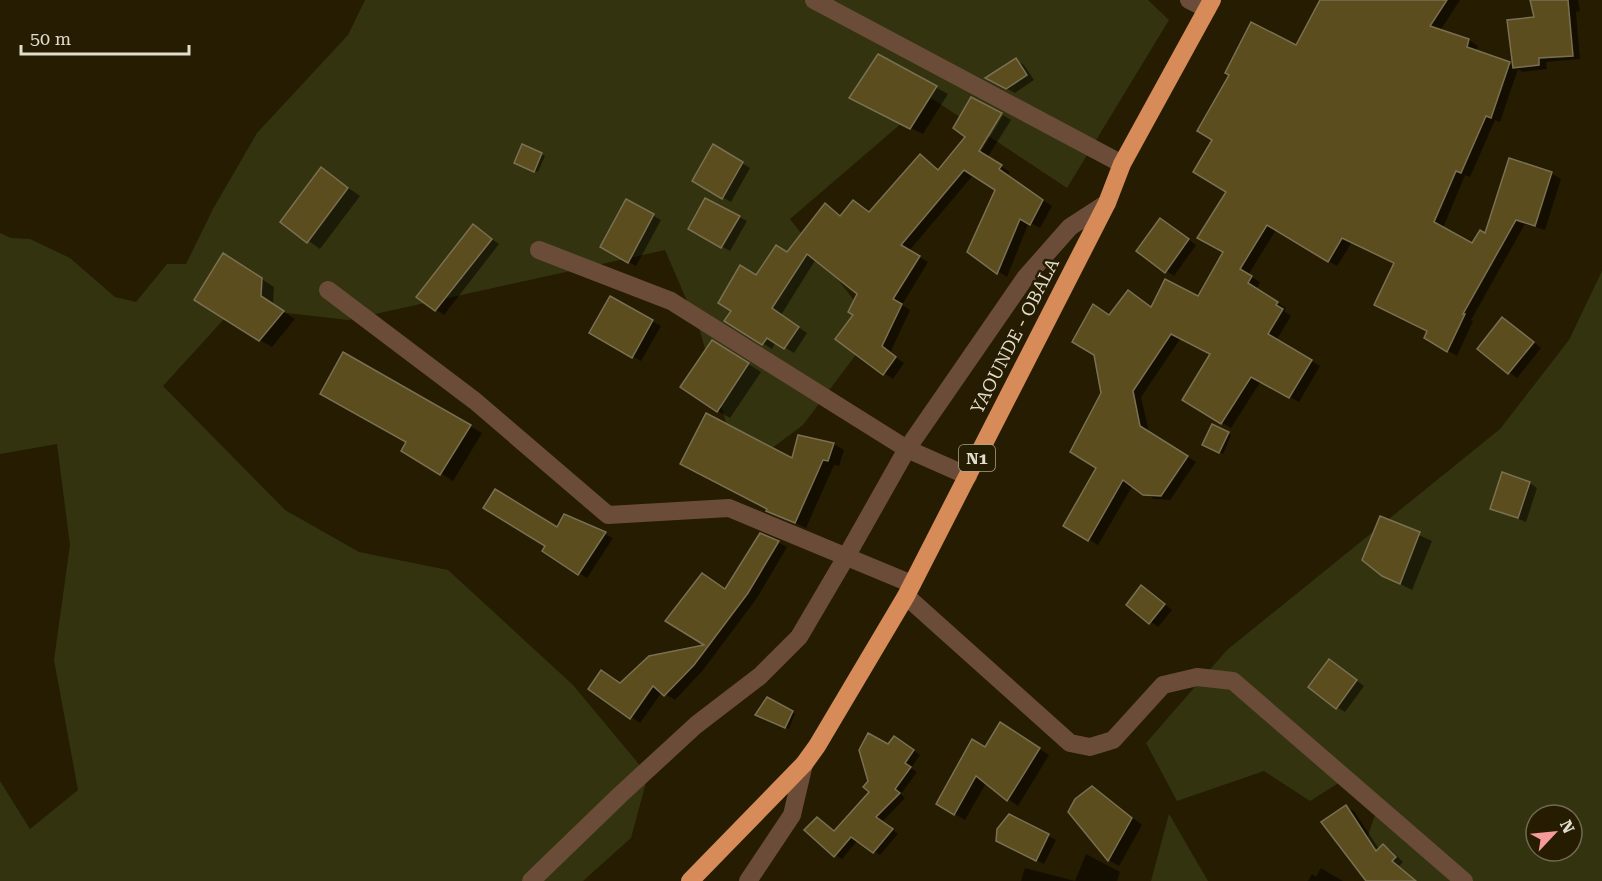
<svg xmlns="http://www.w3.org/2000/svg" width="1602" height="881" viewBox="0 0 1602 881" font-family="'Roboto Serif',serif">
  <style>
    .green { fill: #33340f; fill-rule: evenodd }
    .shadow { fill: #0007 }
    .building { fill: #5b4d1e; stroke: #7a7052; stroke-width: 1.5 }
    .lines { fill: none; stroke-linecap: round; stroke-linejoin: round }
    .minor { stroke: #6a4c38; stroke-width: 18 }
    .highway { stroke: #d68b58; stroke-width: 18 }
    .labels { text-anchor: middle; stroke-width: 5; stroke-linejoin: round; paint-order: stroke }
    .shield { fill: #251c01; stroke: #a9a38f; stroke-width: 1.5 }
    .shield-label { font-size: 16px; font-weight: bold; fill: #e2ddcc }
    .street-label { font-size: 18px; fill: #e2ddcc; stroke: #251c01 }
  </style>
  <rect width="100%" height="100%" fill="#251c01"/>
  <!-- green -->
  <g class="green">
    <polygon points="365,0 1148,0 1169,20 1067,188 931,98 790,219 876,328 803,425 740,472 700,331 665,250 348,320 235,307 163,386 285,510 359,552 448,570 573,685 648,775 631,838 583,881 0,881 0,781 30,829 78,790 54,660 70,545 57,444 0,454 0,233 11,238 30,239 70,258 115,297 136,302 167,264 186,264 213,209 257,133 348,35"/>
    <path d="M1602,271v610h-237l-8,-14 18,-52 -30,-36 -35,22 -46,-30 -87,30 -31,-58 81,-93 273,-221 69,-89zM1536,815h36v36h-36z"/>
    <polygon points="1169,814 1208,881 1151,881"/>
  </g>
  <!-- shadow -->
  <g class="shadow">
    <polygon points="1321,0 1460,0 1440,31 1469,40 1478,46 1476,52 1514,66 1535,18 1532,0 1578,0 1580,11 1576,12 1580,59 1546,62 1547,69 1522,72 1518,69 1500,122 1495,120 1470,177 1465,175 1443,228 1472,245 1486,235 1510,160 1552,174 1561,179 1545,230 1525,224 1471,320 1473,321 1457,356 1426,338 1429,331 1396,263 1352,242 1337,266 1276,230 1248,275 1260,282 1256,290 1286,308 1284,311 1291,316 1276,341 1320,366 1299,402 1261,381 1231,428 1185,400 1212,354 1181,338 1141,397 1149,432 1196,462 1170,500 1154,499 1133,485 1098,545 1065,525 1098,468 1110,316 1198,298 1225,251 1228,191"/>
    <polygon points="878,56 948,94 923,134 864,105"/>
    <polygon points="1016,60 1024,65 1034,80 1015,93 988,78"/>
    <polygon points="972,99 974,157 977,158 1003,115 1011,120 987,158 1010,172 1007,176 1052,206 1040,228 1029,222 1007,277 969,251 997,189 974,174 909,251 928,262 902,305 910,310 890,353 904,363 893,379 884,373 855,315 859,294 816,259 781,315 807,333 794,353 776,342 772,349 727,321 757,277 787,253 825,205 842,216 870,213 921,156 940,171 967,136"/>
    <polygon points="523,146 545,156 538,172 519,164"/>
    <polygon points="713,146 750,168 731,202 694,181"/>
    <polygon points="321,169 360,196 320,249 282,222"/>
    <polygon points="706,200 747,221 730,251 690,229"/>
    <polygon points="626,201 661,220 636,266 602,247"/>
    <polygon points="1168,224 1196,245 1174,276 1138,251"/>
    <polygon points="481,231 499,244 444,315 418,296"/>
    <polygon points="235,262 274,287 273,305 295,319 272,347 260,340"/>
    <polygon points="610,298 661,326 641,361 591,333"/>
    <polygon points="1503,318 1541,348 1517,378 1479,349"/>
    <polygon points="724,349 761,372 730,418 718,411"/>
    <polygon points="344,354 482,433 453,481 403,450 408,441"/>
    <polygon points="1212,426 1231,435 1223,454 1204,444"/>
    <polygon points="834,444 844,450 839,466 834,465 806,528 768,510 793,461"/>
    <polygon points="1530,483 1537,488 1526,522 1492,508"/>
    <polygon points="565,516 613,538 587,578 579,573 557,528"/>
    <polygon points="1381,518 1432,541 1412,590 1383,575"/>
    <polygon points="778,542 787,547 757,598 703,670 675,700 662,692 640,723 590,688 621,685 708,645 726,590"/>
    <polygon points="1149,592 1172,610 1158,627 1128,605"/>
    <polygon points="1330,661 1364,686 1345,712 1337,707"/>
    <polygon points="768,699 795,714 789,729 760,717"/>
    <polygon points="1010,730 1049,755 1018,806 986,783 965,820 938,804 986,749"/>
    <polygon points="901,742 920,755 911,768 917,772 901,794 905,798 882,822 898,834 880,855 858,840 842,859 835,855 835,832 871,792 889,746"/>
    <polygon points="1092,787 1103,794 1142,825 1119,866 1109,860 1070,812"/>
    <polygon points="1346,807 1354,811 1379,849 1383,846 1391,850 1403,862 1399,866 1417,881 1368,881"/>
    <polygon points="1010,816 1056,840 1044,864 1004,843"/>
    <polygon points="1086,854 1120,872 1117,881 1021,881 1025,868 1075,881"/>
    <polygon points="1321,868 1329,873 1343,881 1308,881 1312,874 1316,877"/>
  </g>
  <!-- building -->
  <g class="building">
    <polygon points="1320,0 1447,0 1430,26 1469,39 1467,47 1510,62 1491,118 1486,116 1461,173 1456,171 1434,222 1472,243 1480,230 1485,233 1509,158 1552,172 1535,226 1516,220 1463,314 1465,314 1447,352 1424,338 1427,331 1374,305 1394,263 1342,238 1328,262 1267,225 1240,269 1252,276 1248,283 1278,302 1276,305 1283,309 1268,334 1312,360 1289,398 1251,377 1221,424 1182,400 1210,354 1171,334 1133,391 1140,426 1188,456 1161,496 1143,495 1123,480 1088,541 1063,526 1096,468 1070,452 1101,393 1094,355 1072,342 1093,304 1109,315 1128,290 1151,307 1165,279 1198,296 1223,252 1197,238 1226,192 1193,172 1212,140 1197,131 1229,75 1225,73 1251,22 1296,45"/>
    <polygon points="1530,0 1568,0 1573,56 1539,58 1539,65 1513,68 1507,20 1534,17"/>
    <polygon points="878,54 937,86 910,129 849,98"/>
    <polygon points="1016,58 1027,75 1006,89 985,78"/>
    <polygon points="971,97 1002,113 979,151 1002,165 999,169 1043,200 1030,225 1020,219 997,274 967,252 995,190 964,170 901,245 920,256 893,299 902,304 882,346 896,357 883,375 835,339 853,315 848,312 857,294 807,254 772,308 799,327 784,349 767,338 762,345 724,321 731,311 718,303 740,265 756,275 776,245 787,252 825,203 840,216 853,200 869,212 920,154 938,170 965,137 953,128"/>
    <polygon points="522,144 542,153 534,172 514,163"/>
    <polygon points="713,144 743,162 722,199 692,181"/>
    <polygon points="321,167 348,188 307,243 280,222"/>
    <polygon points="705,198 740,216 721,248 688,229"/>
    <polygon points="626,199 654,214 628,263 600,247"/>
    <polygon points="1160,218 1189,239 1165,273 1136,251"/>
    <polygon points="473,224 492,239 435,311 416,297"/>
    <polygon points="223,253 262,278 261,296 284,311 259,341 194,300"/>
    <polygon points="610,296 653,320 632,358 589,333"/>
    <polygon points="1502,317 1534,342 1508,374 1477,349"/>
    <polygon points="712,340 749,363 717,412 680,387"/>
    <polygon points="343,352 471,425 440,475 401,451 406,442 320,394"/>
    <polygon points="706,413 792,458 798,435 834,443 828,461 823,460 795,523 766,511 767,509 680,464"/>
    <polygon points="1212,424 1229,432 1219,453 1202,445"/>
    <polygon points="1502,472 1530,482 1518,518 1490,509"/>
    <polygon points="495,489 557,527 564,514 606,532 578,575 542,551 545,546 483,508"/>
    <polygon points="1380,516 1420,532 1400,584 1382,576 1362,560"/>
    <polygon points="760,533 779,541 748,593 694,665 664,696 653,686 630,719 588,689 601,670 620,683 649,656 704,645 665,621 702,573 725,589"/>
    <polygon points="1141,585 1165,604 1149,624 1126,605"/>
    <polygon points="1329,659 1357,680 1336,709 1308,687"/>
    <polygon points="767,697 793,711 785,728 755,715"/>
    <polygon points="1000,722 1040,748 1007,801 976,776 954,815 936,804 972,739 985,747"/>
    <polygon points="868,733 888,744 894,736 914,750 905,763 911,767 895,789 900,793 876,817 893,829 873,853 851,837 834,857 804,830 817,817 834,831 869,792 863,787 868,781 859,750"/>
    <polygon points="1092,786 1132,818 1108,861 1068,812 1075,799"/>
    <polygon points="1346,805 1376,851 1383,844 1396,857 1392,861 1416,881 1366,881 1321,822"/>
    <polygon points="1009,814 1049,834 1036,861 996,841 997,829"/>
  </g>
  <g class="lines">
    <!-- minor -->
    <g class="minor">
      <polyline points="814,0 1122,164"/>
      <polyline points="1189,0 1207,9"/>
      <polyline points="539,250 671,301 907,449 968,476"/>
      <polyline points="328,290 475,401 608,515 729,508 912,584"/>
      <polyline points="906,596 1070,743 1090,747 1113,740 1163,685 1197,677 1233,681 1464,881"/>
      <polyline points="531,881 620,795 696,725 760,676 799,637 846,557 907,449 1025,278 1070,227 1107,203"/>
      <polyline points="748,881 792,815 804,764"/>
    </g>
    <!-- highway -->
    <polyline class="highway" points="690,881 804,764 817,746 906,596 1107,203 1122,164 1212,0"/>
  </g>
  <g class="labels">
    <!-- shield labels -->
    <rect class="shield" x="959" y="445" width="36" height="26" rx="4.5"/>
    <g class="shield-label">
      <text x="977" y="464">N1</text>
    </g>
    <!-- street labels -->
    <g class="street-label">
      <text transform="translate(1015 336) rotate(-63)" y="6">YAOUNDE - OBALA</text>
    </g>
  </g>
  <!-- north arrow -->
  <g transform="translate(1554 833) rotate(64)"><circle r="28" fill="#251c01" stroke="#716952" stroke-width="1.5"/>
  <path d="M0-4.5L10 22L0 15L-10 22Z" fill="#f59b9b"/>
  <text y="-9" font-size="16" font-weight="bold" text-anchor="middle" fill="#e2ddcc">N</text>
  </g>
  <!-- scale -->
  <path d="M21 45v9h168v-9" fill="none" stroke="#e2ddcc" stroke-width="3"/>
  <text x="30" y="45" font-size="18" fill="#e2ddcc" stroke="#251c01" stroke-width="4.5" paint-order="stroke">50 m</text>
</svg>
